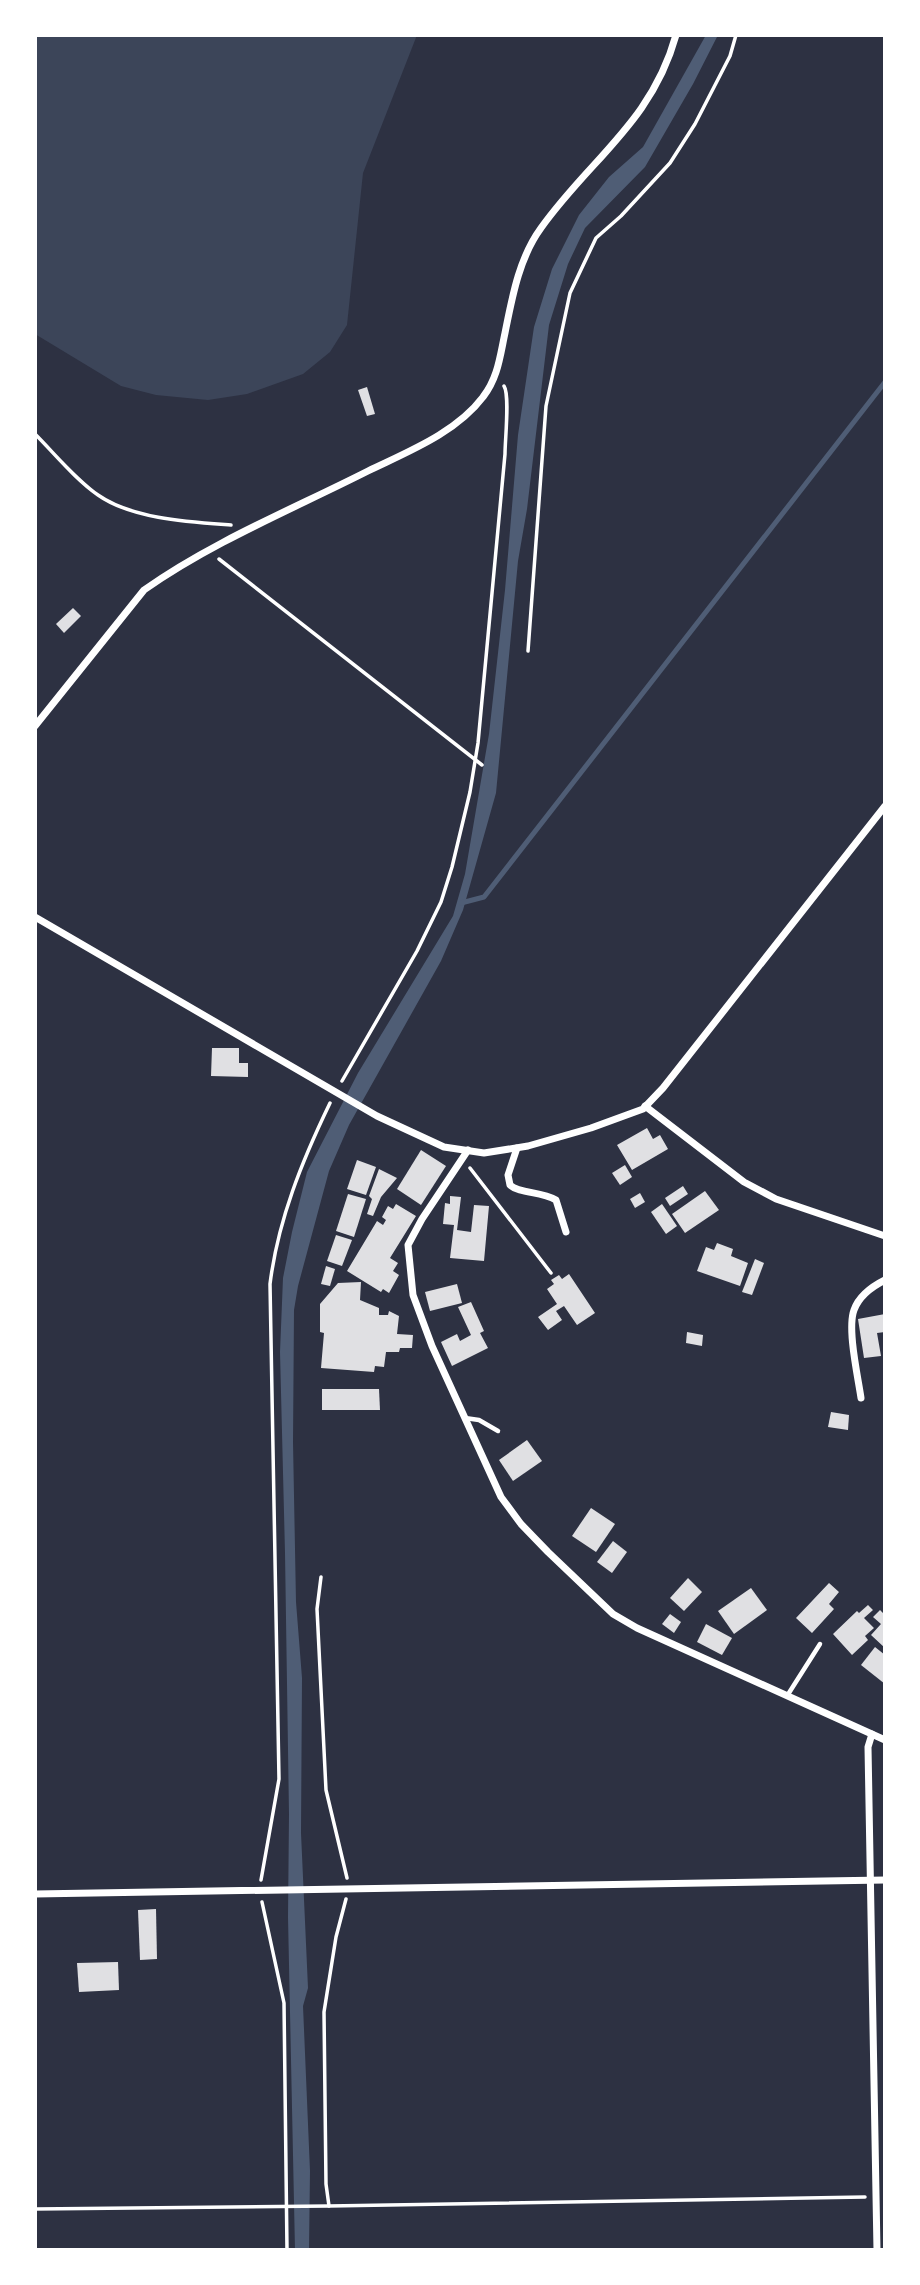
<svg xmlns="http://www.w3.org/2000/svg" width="920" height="2285" viewBox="0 0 920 2285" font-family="Karla,sans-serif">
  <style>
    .green { fill: #3c4559 }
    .water { fill: #4f5d75 }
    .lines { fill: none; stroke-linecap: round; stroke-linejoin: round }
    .stream { stroke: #4f5d75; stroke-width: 5 }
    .building { fill: #e0e0e3 }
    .path { stroke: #fff; stroke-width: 3.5 }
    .service { stroke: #fff; stroke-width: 4.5 }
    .minor { stroke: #fff; stroke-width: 7 }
  </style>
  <rect width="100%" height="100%" fill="#2d3142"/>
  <!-- green -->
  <polygon class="green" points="35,35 417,35 363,173 347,325 330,352 303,374 247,394 208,400 156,395 121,386 35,334"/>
  <!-- water -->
  <polygon class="water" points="706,35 718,35 693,84 645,167 585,228 568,264 549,325 527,509 518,561 496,793 463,910 441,961 349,1125 329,1171 298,1286 294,1310 293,1442 296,1602 302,1678 301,1833 308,1988 303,2006 310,2171 309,2250 295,2250 288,1917 289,1814 285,1553 280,1352 283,1278 292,1232 307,1172 358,1073 453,916 465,874 489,734 505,590 518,435 534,327 552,269 579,215 609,177 643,147"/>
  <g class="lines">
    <!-- stream -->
    <polyline class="stream" points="461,903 484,897 885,382"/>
  </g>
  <!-- building -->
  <g class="building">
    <polygon points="367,387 375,414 367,416 358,390"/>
    <polygon points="73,608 81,616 64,633 56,624"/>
    <polygon points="212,1048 239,1048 239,1063 248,1063 248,1077 211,1076"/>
    <polygon points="647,1128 653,1139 660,1135 668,1149 632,1170 617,1145"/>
    <polygon points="421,1150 446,1166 421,1205 397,1189"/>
    <polygon points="357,1160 376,1167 366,1195 347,1189"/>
    <polygon points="625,1165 632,1177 620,1185 612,1173"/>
    <polygon points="379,1169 397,1178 381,1197 373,1216 367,1214 372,1199 369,1196"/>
    <polygon points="683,1186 688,1194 670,1206 665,1198"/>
    <polygon points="705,1191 719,1210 685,1233 672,1214"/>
    <polygon points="640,1193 645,1202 635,1208 630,1199"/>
    <polygon points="348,1194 366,1199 354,1237 336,1231"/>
    <polygon points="450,1196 461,1197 457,1230 471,1232 474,1205 489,1206 484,1261 450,1258 454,1225 443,1224 445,1203 450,1204"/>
    <polygon points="396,1204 416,1216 390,1258 398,1263 393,1271 399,1275 389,1293 383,1289 381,1292 347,1271 377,1221 383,1225 386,1220 382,1217 388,1206 393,1209"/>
    <polygon points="662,1204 677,1226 666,1234 651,1212"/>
    <polygon points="336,1235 352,1240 342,1266 327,1261"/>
    <polygon points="717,1243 733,1249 731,1256 748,1263 740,1286 697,1271 706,1247 714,1250"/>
    <polygon points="755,1259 764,1263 752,1295 742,1292"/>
    <polygon points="326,1266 335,1269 330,1286 321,1284"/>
    <polygon points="569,1274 595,1313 577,1325 564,1306 556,1311 562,1320 548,1330 538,1317 557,1304 547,1289 554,1284 551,1280 559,1275 562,1279"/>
    <polygon points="361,1282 360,1300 379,1308 379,1315 388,1315 389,1311 399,1316 397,1334 413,1335 412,1348 400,1348 399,1352 386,1352 384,1367 375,1366 374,1372 321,1368 324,1333 320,1332 320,1304 338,1283"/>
    <polygon points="457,1284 462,1303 430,1311 425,1292"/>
    <polygon points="471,1302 484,1331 480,1333 488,1348 452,1366 441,1342 457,1334 460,1341 471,1335 458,1307"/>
    <polygon points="885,1314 885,1332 877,1333 881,1356 864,1358 858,1319"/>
    <polygon points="687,1332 703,1335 702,1346 686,1343"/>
    <polygon points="322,1389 379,1389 380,1410 322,1410"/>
    <polygon points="831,1412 849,1415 848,1430 828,1427"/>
    <polygon points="527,1440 542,1461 513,1481 499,1460"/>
    <polygon points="591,1508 615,1524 596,1552 572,1536"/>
    <polygon points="613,1541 627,1552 612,1573 597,1562"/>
    <polygon points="688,1578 702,1592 684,1611 670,1598"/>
    <polygon points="829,1583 839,1592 829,1604 834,1609 812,1633 796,1618"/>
    <polygon points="751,1588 767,1610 734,1634 718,1611"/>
    <polygon points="868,1605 873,1610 864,1618 874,1628 865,1636 868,1640 852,1655 833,1634 857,1611 859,1613"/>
    <polygon points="880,1610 885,1615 885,1648 871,1635 881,1624 873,1617"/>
    <polygon points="670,1614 681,1622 674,1633 662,1624"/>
    <polygon points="706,1624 732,1638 722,1655 697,1642"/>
    <polygon points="875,1647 885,1655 885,1684 861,1665"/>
    <polygon points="156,1909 157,1959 140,1960 138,1910"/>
    <polygon points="118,1962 119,1990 79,1992 77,1963"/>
  </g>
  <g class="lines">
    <!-- path -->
    <g class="path">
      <path d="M35,434c20,20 40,45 63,61 34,24 92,27 133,30"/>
      <polyline points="219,559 482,765"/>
      <polyline points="528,651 546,406 570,293 596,238 621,216 670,163 695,124 730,56 736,35"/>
      <path d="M342,1081l75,-130 24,-49 11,-35 18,-75 8,-49 27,-289c0,-15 5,-59 -1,-68"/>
      <polyline points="470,1168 551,1273"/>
      <polyline points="321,1577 317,1609 326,1790 347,1878"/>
      <path d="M261,1880l18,-101 -9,-495c8,-64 32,-123 60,-181"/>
      <polyline points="262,1902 284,2003 287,2250"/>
      <polyline points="329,2206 326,2184 324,2012 336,1937 346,1899"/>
      <polyline points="35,2209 329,2206 865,2197"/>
    </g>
    <!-- service -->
    <g class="service">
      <polyline points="465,1418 479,1420 498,1431"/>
      <polyline points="787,1696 820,1644"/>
    </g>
    <!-- minor -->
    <g class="minor">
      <path d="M35,726l109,-136c68,-48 149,-81 224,-119 39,-19 88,-38 115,-74 15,-19 17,-41 22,-64 7,-35 14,-75 36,-105 49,-69 111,-106 135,-193"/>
      <polyline points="35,917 377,1116 444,1147 484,1153 528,1146 591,1128 643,1109 663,1088 885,806"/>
      <polyline points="645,1106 744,1182 776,1199 885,1236"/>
      <path d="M517,1148l-9,27 2,10c10,9 31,6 46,15l10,32"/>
      <polyline points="468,1150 422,1219 408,1245 413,1295 432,1346 501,1497 521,1524 548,1552 613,1614 637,1628 885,1740"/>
      <path d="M861,1398c-3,-21 -14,-69 -7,-88 5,-14 19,-24 31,-30"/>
      <polyline points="872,1734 868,1747 877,2250"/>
      <polyline points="35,1894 885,1880"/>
    </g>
  </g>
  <!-- border -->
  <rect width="920" height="2285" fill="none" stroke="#ffffff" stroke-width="74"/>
</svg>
